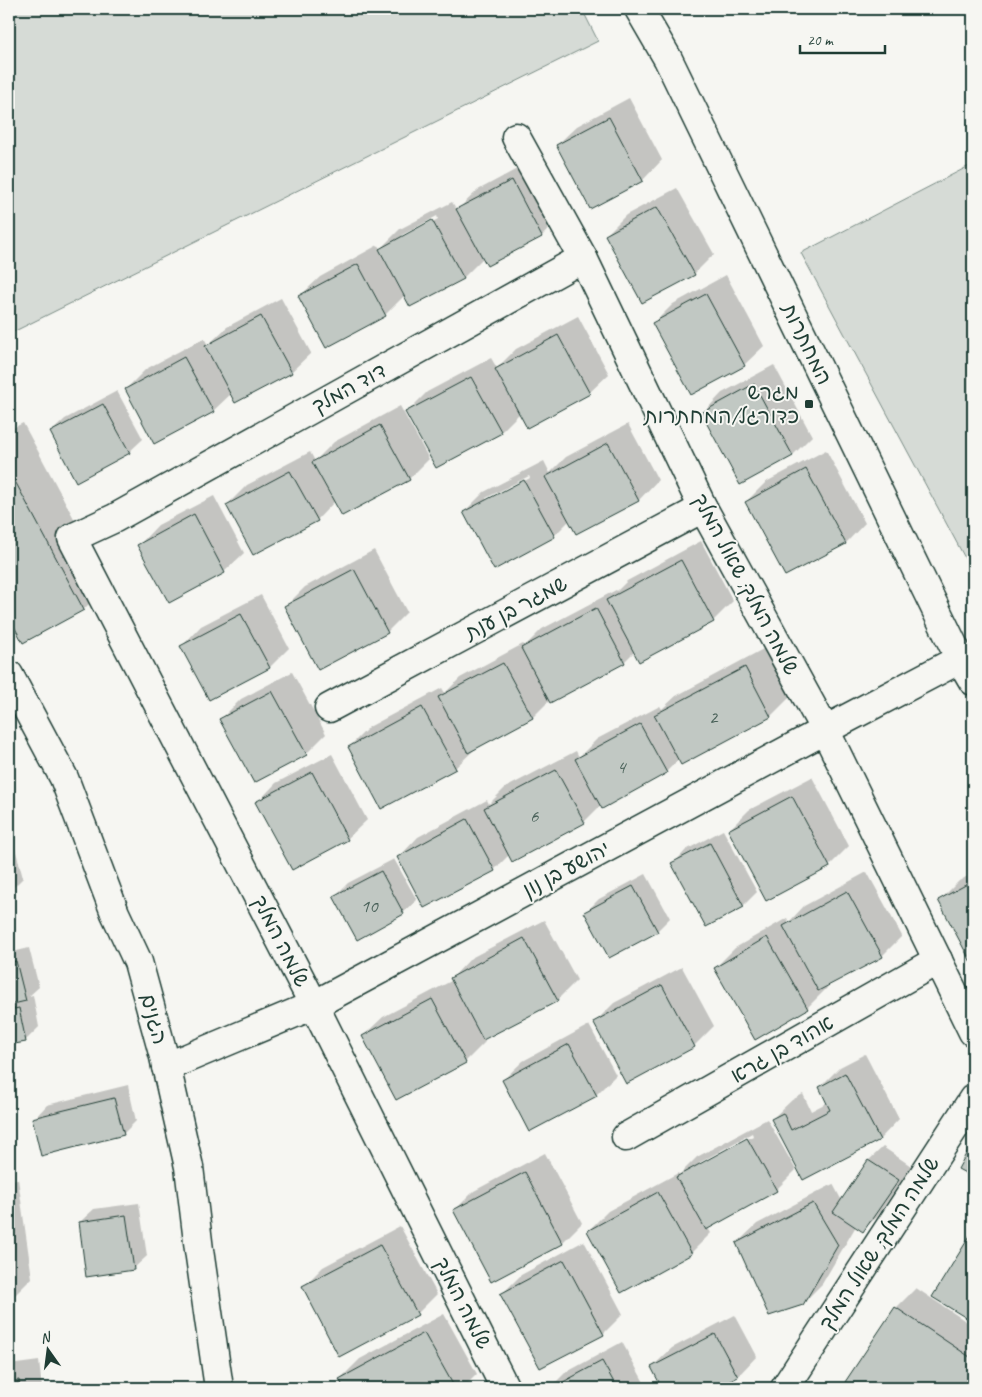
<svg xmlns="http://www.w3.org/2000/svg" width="982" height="1397" viewBox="0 0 982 1397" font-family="Caveat,'Playpen Sans Hebrew',sans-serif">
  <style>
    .green { fill: #d6dbd6; stroke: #7a8c85 }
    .shadow { fill: #0003; fill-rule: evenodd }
    .building { fill: #c1c8c3; stroke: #1f3d34 }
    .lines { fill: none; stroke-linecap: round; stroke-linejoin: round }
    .street-casing { stroke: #1f3d34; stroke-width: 31 }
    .street { stroke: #f6f6f2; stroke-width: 28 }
    .poi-dot { fill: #1f3d34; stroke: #f6f6f2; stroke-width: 2 }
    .labels { text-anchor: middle; stroke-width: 4; stroke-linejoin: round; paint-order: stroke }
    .number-label { font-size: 19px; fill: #486058 }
    .street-label { font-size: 21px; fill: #1f3d34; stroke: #f6f6f2 }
    .poi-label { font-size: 21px; fill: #1f3d34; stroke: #f6f6f2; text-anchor: end }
  </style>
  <rect width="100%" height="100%" fill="#f6f6f2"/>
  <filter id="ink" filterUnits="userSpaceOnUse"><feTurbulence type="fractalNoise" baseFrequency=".02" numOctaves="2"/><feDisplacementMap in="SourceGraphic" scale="10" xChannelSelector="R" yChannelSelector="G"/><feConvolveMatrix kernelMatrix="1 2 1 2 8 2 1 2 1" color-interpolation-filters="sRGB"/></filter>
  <g filter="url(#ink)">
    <!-- green -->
    <g class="green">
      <polygon points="9,9 582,9 598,41 9,334"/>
      <polygon points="973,164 973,573 801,253"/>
    </g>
    <!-- shadow -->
    <g class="shadow">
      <polygon points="629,98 662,160 643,180 591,207 557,145 577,126"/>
      <path d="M532,161l29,55 -19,20 -55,28 -3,-7 -21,21 -58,17 -20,20 -85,-19 20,-19 58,-32 2,4 20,-20 52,-27 5,8 21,-20zM437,216l1,3 -36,19v-3z"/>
      <polygon points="677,188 714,254 694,274 606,235 626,215"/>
      <polygon points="726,275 764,346 744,365 654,323 673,304"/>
      <polygon points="281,298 311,353 291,372 232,393 213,411 155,442 126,389 146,369 204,338 208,345 227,327"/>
      <polygon points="578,316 609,374 589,393 520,413 501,432 407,412 427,392 491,358 497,368 516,349"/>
      <polygon points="774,365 812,436 793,455 703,413 722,393"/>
      <polygon points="117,391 143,439 129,452 51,432 65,419"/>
      <polygon points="400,406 429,459 409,479 335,501 317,520 227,505 247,485 310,452 315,461 334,442"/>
      <polygon points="23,423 109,584 84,609 23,641 9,614 9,430"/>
      <path d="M628,424l30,56 -19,20 -62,33 -7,-13 -16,16 -90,-24 20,-20 60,-31 6,12 16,-16zM529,476l1,2 -44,23v-3z"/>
      <polygon points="826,450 865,523 846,543 785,575 746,502 766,482"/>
      <polygon points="214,496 244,553 224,572 139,545 158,525"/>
      <polygon points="701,541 733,601 713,621 635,651 624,662 550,700 533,717 475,749 455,768 349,747 369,727 442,688 445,693 460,678 523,644 525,646 542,629 616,590 617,591 627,581"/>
      <polygon points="374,550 407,612 387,632 285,607 305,587"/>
      <polygon points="261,595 289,648 270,667 182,646 201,626"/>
      <polygon points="765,648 790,697 771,716 682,764 679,759 666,772 601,805 584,822 510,854 494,870 399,857 418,837 487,800 489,804 505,788 576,751 579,757 597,739 660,706 662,709 676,696"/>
      <polygon points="292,672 326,734 306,754 221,719 241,699"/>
      <polygon points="332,754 367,820 347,839 257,803 276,783"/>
      <polygon points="812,777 849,846 829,866 729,830 749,810"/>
      <polygon points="9,829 10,829 23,878 9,892"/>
      <polygon points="723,830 757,892 743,906 673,864 686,850"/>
      <polygon points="394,859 417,900 403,913 334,897 348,883"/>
      <polygon points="867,872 902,936 882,956 826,986 827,988 807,1008 756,1038 715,968 735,948 787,918 789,922 804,906"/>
      <polygon points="973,873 973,963 940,900 959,881"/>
      <polygon points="646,874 670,918 657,931 586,912 599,899"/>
      <polygon points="544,920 577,980 557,1000 483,1039 485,1042 465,1062 363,1036 383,1017 453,980 452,978 471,958"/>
      <polygon points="29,948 39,987 29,996 33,995 39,1027 26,1040 9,1044 9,953"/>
      <polygon points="682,967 714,1026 694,1046 594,1023 614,1003"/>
      <polygon points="589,1025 616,1075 596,1095 503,1080 523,1061"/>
      <polygon points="865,1054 899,1119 880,1139 803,1179 772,1119 792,1100 803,1094 811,1111 828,1102 820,1087 840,1067"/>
      <polygon points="128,1085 136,1121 123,1134 34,1119 47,1105"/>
      <path d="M767,1119l29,51 -20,20 -68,38 3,5 -20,20 -103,-22 20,-20 70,-38 1,2 18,-18zM752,1133l1,3 -54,29v-2z"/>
      <polygon points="883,1147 911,1166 877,1217 863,1230 856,1226 822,1284 802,1304 737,1243 757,1224 833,1184 842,1201 869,1160"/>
      <polygon points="545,1153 582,1223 562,1243 454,1211 474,1191"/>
      <polygon points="18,1179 32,1278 12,1298 9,1298 9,1180"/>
      <polygon points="139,1203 147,1256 133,1269 80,1222 94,1209"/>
      <polygon points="400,1226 437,1294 417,1314 303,1287 323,1267"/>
      <polygon points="973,1233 973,1321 933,1297"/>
      <polygon points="584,1241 623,1314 603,1334 541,1367 502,1294 521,1275"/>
      <polygon points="916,1288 973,1326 973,1388 856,1388 847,1382 896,1308"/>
      <polygon points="444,1314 477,1374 463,1388 345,1388 340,1379 360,1359"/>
      <polygon points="735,1315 757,1356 738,1376 715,1388 663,1388 652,1367 672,1348"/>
      <polygon points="622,1342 647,1388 550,1388 565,1373"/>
      <polygon points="39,1361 42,1388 9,1388 9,1365"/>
    </g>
    <!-- building -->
    <g class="building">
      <polygon points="609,117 643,181 590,209 556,145"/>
      <polygon points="512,180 542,237 487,266 456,209"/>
      <polygon points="657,207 695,275 642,303 605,235"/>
      <polygon points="432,220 464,279 410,307 379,249"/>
      <polygon points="358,264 386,316 326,348 298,296"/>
      <polygon points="706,294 745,366 691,395 652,323"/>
      <polygon points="261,316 292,373 235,403 205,346"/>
      <polygon points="558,335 590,394 527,428 495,369"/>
      <polygon points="184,357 214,412 154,444 125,389"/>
      <polygon points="471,377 502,433 436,468 405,412"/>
      <polygon points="754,384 793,456 740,485 701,413"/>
      <polygon points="103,404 130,453 76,482 50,432"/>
      <polygon points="380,425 410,480 342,516 312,462"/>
      <polygon points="608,443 639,501 576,534 545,477"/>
      <polygon points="806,469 846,544 785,576 745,502"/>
      <polygon points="9,470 84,610 23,643 9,617"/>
      <polygon points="290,471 318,521 253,555 226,505"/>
      <polygon points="524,480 555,537 494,570 463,512"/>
      <polygon points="194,514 225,573 169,603 137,545"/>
      <polygon points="681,560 714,622 639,662 606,600"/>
      <polygon points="354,569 388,633 318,670 284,606"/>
      <polygon points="596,608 625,663 550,703 521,648"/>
      <polygon points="241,614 270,668 209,700 180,646"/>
      <polygon points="503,663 533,718 468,753 438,697"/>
      <polygon points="745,667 771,717 681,765 654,715"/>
      <polygon points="272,691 307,755 254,783 219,719"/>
      <polygon points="422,707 456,769 381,809 348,747"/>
      <polygon points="640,724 667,773 602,809 575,759"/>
      <polygon points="556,770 585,823 512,862 484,808"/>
      <polygon points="312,772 348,840 292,870 255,802"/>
      <polygon points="792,796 830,867 766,901 728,830"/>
      <polygon points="467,819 495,871 424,908 397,857"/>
      <polygon points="710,843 744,907 706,927 671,863"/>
      <polygon points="381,871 404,914 357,940 333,896"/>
      <polygon points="973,881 973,966 938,900"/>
      <polygon points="633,886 658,932 609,958 584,912"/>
      <polygon points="847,891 883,957 818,991 783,926"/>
      <polygon points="767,937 808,1009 755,1040 714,968"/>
      <polygon points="524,938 558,1001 483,1040 450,978"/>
      <polygon points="16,961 26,1001 9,1005 9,963"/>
      <polygon points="662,985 695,1047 626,1084 593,1022"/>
      <polygon points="432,999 466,1063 396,1100 362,1036"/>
      <polygon points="19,1008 26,1042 9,1045 9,1010"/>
      <polygon points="569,1044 597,1096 529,1132 502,1080"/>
      <polygon points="845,1073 880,1140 803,1180 771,1119 783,1113 791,1130 830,1110 819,1087"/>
      <polygon points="114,1098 124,1135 41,1156 32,1118"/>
      <polygon points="747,1138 777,1191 706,1230 676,1177"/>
      <polygon points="973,1141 973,1177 958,1169"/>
      <polygon points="868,1160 899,1180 863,1232 833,1212"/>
      <polygon points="525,1172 563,1244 491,1282 453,1210"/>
      <polygon points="658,1192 692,1254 621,1293 587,1231"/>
      <polygon points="813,1203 838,1245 803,1305 769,1316 736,1243"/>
      <polygon points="126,1215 134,1270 86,1277 79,1222"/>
      <polygon points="971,1234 973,1235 973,1322 932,1297"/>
      <polygon points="380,1245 418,1315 339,1357 302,1286"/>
      <polygon points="564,1260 604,1335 540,1368 500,1294"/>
      <polygon points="9,1269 13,1299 9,1299"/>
      <polygon points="895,1307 973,1359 973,1380 968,1388 854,1388 845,1382"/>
      <polygon points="424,1333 455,1388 344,1388 339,1379"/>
      <polygon points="715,1334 738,1377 717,1388 662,1388 651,1367"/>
      <polygon points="602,1361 617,1388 552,1388"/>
      <polygon points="19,1380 20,1388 9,1388 9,1382"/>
    </g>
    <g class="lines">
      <!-- street casing -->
      <g class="street-casing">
        <g id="street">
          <polyline points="639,9 668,59 960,659 973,681"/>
          <polyline points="516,137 583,258 703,508 825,730 973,1032"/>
          <polyline points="9,675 64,778 115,913 138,962 164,1057 189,1167 199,1250 219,1388"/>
          <polyline points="329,708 703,508"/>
          <polyline points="166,1067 314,1005 825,730 960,659"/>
          <polyline points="626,1137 938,960"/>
          <polyline points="505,1388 314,1005 72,538 115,518 583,258"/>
          <polyline points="785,1388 973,1099"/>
        </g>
      </g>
      <!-- street -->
      <use href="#street" class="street"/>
    </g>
  </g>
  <!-- markers -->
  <rect class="poi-dot" x="804" y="399" width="10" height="10" rx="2.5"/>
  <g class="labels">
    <!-- number labels -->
    <g class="number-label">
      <text x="713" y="723">2</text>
      <text x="621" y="773">4</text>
      <text x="534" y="822">6</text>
      <text x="369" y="912">10</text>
    </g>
    <!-- street labels -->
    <g class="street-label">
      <text transform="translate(807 344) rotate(64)" y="7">המחתרות</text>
      <text transform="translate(349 388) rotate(-29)" y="7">דוד המלך</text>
      <text transform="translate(746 584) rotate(62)" y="7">שלמה המלך; שאול המלך</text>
      <text transform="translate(516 608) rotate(-28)" y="7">שמגר בן ענת</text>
      <text transform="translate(566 869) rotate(-28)" y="7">יהושע בן נון</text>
      <text transform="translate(281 941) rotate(63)" y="7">שלמה המלך</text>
      <text transform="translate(154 1019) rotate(75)" y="7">הגנים</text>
      <text transform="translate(782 1049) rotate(-30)" y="7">אהוד בן גרא</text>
      <text transform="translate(879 1243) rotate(-57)" y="7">שלמה המלך; שאול המלך</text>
      <text transform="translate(463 1303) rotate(63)" y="7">שלמה המלך</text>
    </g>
    <!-- poi labels -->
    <g class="poi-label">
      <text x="799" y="399">מגרש<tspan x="799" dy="24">כדורגל/המחתרות</tspan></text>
    </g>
  </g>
  <!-- margin -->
  <rect width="982" height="1397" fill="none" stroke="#f6f6f2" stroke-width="30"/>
  <rect x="15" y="15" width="952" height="1367" fill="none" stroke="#1f3d34" stroke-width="2" filter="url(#ink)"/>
  <!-- north arrow -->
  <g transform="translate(48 1350) rotate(346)" stroke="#f6f6f2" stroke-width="4" paint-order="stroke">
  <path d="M0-4L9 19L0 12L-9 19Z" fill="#1f3d34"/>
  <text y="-8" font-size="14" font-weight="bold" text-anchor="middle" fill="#1f3d34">N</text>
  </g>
  <!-- scale -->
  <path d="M800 45v8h85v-8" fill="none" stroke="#1f3d34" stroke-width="2.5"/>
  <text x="807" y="45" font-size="15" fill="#1f3d34" stroke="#f6f6f2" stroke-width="4" paint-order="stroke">20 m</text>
</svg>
